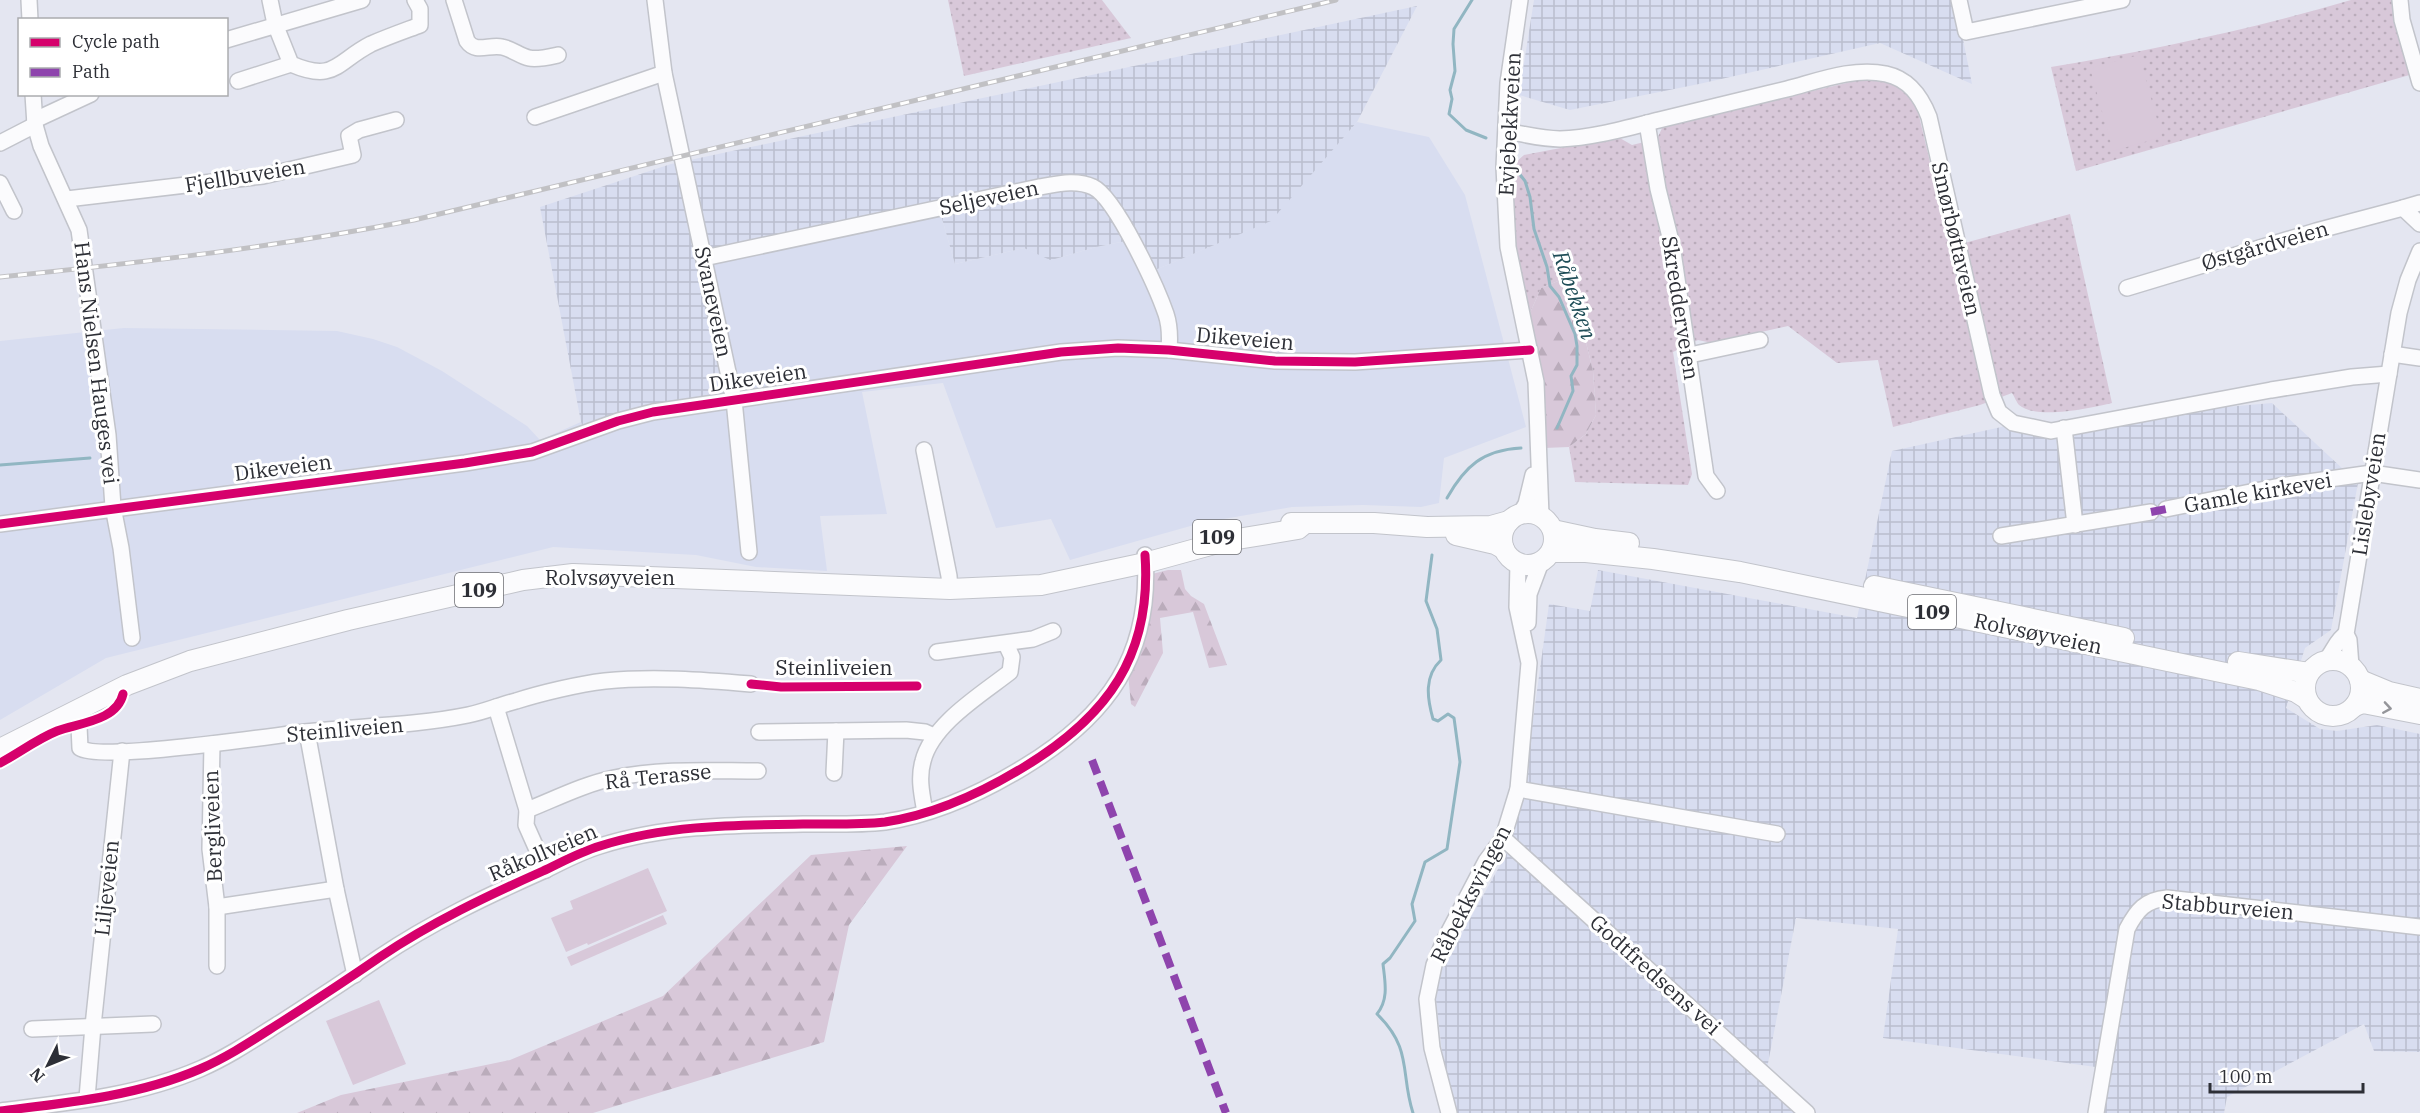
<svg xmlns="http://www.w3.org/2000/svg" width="2420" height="1113" viewBox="0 0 2420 1113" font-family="'IBM Plex Serif',serif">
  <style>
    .built { fill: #d8ddf0 }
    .industrial { fill: url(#industrial-grid) }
    .grass { fill: url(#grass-dots) }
    .forest { fill: url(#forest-firs) }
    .garden { fill: #d8c8d9 }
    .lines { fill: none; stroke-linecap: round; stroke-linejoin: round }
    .stream { stroke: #91b6c2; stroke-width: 3 }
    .minor-casing { stroke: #c2c4cb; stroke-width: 18 }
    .major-casing { stroke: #c2c4cb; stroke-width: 22 }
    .minor { stroke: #fbfbfd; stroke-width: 15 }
    .major { stroke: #fbfbfd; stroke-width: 20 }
    .rail-casing { stroke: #c1c1c4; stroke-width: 5 }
    .rail { stroke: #fff; stroke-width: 3; stroke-dasharray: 9; stroke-linecap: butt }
    .quiet { stroke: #8e44ad; stroke-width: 8; stroke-dasharray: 15 8; stroke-linecap: butt }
    .cycleway-casing { stroke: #fff; stroke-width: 13 }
    .cycleway { stroke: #d6006c; stroke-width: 9 }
    .oneway { stroke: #94959a }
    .labels { text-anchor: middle; stroke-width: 6; stroke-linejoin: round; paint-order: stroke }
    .shield { fill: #fff; stroke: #6c6d72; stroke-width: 1.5 }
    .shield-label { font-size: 20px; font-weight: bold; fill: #2d2f36 }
    .street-label { font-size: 21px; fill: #2d2f36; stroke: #fff }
    .water-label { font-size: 22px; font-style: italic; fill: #1e4d57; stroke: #fff }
  </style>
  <defs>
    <pattern id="industrial-grid" width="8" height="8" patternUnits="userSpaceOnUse" patternTransform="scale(1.5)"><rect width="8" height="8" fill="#d8ddf0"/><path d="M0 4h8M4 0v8" fill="none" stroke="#babece"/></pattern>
    <pattern id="grass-dots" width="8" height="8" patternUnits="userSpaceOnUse" patternTransform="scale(1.5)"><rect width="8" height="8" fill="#d8c8d9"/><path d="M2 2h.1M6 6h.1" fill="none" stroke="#baacbb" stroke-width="1.8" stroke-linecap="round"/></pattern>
    <pattern id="forest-firs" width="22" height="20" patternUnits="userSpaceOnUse" patternTransform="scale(1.5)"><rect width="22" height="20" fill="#d8c8d9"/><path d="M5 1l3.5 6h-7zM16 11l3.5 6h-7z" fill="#baacbb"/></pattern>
  </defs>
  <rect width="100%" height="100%" fill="#e4e6f1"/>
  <!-- built -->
  <polygon class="built" points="1357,122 1429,137 1465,195 1526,427 1444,458 1439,503 1421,507 1363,505 1292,507 1201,523 1070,560 1051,519 996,528 943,383 862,392 887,514 820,516 827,571 756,567 696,555 553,547 106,658 0,720 0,341 124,328 337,331 373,339 397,347 442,371 527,426 540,440 581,422 585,432 704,258 939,208 955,264 1024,248 1050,259 1055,259 1096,247 1131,240 1148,273 1270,221"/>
  <!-- industrial -->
  <g class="industrial">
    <polygon points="1534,0 1955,0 1972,84 1880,43 1699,84 1570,110 1519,95"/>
    <polygon points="1417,6 1357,122 1271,221 1148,273 1131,240 1096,247 1055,259 1050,260 1024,248 955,264 939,208 705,258 734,400 585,433 581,422 540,207 671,164"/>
    <polygon points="2272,403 2358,483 2331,630 2305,648 2286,708 2320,729 2337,731 2377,725 2420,734 2420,1052 2374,1051 2364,1024 2227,1097 2224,1113 2104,1113 2110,1069 1883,1038 1898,929 1796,918 1764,1084 1796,1113 1449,1113 1434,983 1508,851 1532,727 1549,604 1590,611 1598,570 1857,618 1892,451 2006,426"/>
  </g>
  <!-- grass -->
  <g class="grass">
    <polygon points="948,0 1102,0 1131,38 964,76"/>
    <path d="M2351,0h43l19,74 -337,97 -25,-104c101,-17 201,-38 300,-67z"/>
    <path d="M1868,78l30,7 18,18 34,144 120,-33 42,189c-20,5 -76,17 -93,2 -2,-2 -5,-9 -7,-12l-32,12 -87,22 -15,-67 -41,3 -49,-37 -76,17 -14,-3 -25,12 19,122 -4,11 -113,-3 -6,-35 17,-13 10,-19 -3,-44 -10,-41 -25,-49 -17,7 -11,25 -18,-71 -3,-64 7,-16 8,-7 94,-18 14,8 25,-6 6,-13z"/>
  </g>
  <!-- forest -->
  <g class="forest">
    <polygon points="1558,281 1583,330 1593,371 1596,415 1586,434 1569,447 1544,448 1530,313 1541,288"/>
    <polygon points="1168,570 1181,570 1185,589 1191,596 1204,604 1227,665 1209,668 1193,612 1160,618 1163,653 1135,707 1131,704 1128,674 1143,649 1152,574"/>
    <polygon points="907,846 849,925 824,1042 593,1113 297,1113 341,1095 510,1060 663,996 811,855"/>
  </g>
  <!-- garden -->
  <g class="garden">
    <polygon points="2139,55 2162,137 2113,151 2090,68"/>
    <polygon points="648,868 667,911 588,945 587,943 566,952 551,918 573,909 570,901"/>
    <polygon points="663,915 667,924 571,966 567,957"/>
    <polygon points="379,1000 406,1064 353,1085 326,1021"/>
  </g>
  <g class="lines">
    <!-- stream -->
    <g class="stream">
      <polyline points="1472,0 1454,29 1453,44 1455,71 1450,90 1452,99 1449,114 1466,130 1486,138"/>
      <polyline points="1518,172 1525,181 1530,197 1534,229 1547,267 1550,286 1559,297 1575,334 1577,346 1577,365 1571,376 1573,391 1557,428"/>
      <polyline points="0,465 90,458"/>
      <path d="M1447,498c18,-32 36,-48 74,-50"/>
      <path d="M1413,1113c-13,-40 0,-64 -36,-99 12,-15 8,-32 6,-50l7,-6 25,-37 -3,-17 13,-42 22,-13 13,-87 -6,-44 -6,-4 -10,7 -5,-2c-6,-21 -9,-43 8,-59l-4,-31 -11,-28 6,-46"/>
    </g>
    <!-- minor casing -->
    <g class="minor-casing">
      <g id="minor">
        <polyline points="29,0 30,20"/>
        <path d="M270,0l5,24 16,40c44,19 45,-2 80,-20 16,-7 33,-13 49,-19v-16l-5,-9"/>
        <path d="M454,0l13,41c9,13 22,3 35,6 10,2 18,9 27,11 8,2 20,-1 29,-3"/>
        <polyline points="655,0 664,73 734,400 749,552"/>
        <polyline points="1520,0 1508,83 1504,167 1508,247 1536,382 1541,516"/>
        <polyline points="1959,0 1966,32 2122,0"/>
        <polyline points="2400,0 2402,20 2420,83"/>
        <polyline points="226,40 362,0"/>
        <polyline points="238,81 291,64"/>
        <polyline points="33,94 35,125 41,146 79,230 108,435 113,507 121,548 132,638"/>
        <polyline points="535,117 664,73"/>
        <polyline points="35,120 91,94"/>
        <polyline points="1647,123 1658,189 1672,245 1706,476 1717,491"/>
        <path d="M1506,131c17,3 36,8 54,8 32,-1 67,-11 99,-19 42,-10 85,-21 128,-31 31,-8 66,-22 99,-15 23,5 35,22 43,43l63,278 7,17 14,11 38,8 220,-41 81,-13 37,-3"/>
        <polyline points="0,143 35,125"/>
        <polyline points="0,183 14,211"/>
        <polyline points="67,199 263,176 353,155 349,136 359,130 396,120"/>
        <polyline points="2420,203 2403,208 2420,224"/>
        <path d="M704,258l335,-71c18,-3 37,-8 54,0 23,11 64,101 73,127 4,12 4,24 3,36"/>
        <polyline points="2127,288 2316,231 2403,208"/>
        <polyline points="2392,354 2420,358"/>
        <polyline points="1690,355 1760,340"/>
        <polyline points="2064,428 2075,525"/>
        <polyline points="924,450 949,576 950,589"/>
        <polyline points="2166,509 2280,486 2372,473 2420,480"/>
        <polyline points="1520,514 1526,504 1533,475"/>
        <polyline points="0,524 465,463 532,452 618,421 653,412 1061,352 1118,348 1169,350 1275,361 1355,362 1530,350"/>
        <polyline points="2001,536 2151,512"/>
        <polyline points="1528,623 1529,594 1541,562"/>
        <polyline points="937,652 1033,639 1053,631"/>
        <path d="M2325,661c8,-8 11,-21 21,-27"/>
        <polyline points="2351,666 2349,640 2346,634 2399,313 2408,280 2420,251"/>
        <polyline points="496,707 527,810 526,825 546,870"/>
        <path d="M79,726l1,22c21,14 190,-12 225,-16 55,-6 109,-6 163,-17 16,-3 32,-10 48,-14 25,-8 63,-17 89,-20 48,-5 98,-1 146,3"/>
        <polyline points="307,732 336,889 355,975"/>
        <polyline points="759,732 906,730 925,732 934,736"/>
        <polyline points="212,744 210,849 217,907 217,966"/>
        <polyline points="834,773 836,731"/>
        <polyline points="1518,789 1777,834"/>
        <path d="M527,810c28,-11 57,-26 87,-32 47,-10 97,-7 144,-7"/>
        <path d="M925,812c-3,-17 -7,-34 -2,-51 9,-37 59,-67 87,-89l2,-15 -6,-13"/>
        <polyline points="1503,838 1807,1113"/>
        <polyline points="217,907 336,889"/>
        <polyline points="32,1029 153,1024"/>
        <polyline points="87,1098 93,1026 122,751"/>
        <path d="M0,1111c66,-8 138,-15 200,-42 30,-13 56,-31 83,-48 33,-21 65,-42 97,-64 52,-35 107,-61 163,-86 19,-9 37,-19 57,-25 66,-21 134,-21 203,-22 27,0 55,1 82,-2 48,-7 98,-30 139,-55 84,-51 128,-112 121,-212"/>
        <polyline points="1449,1113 1432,1048 1427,999 1434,965 1443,943 1486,861 1503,838 1518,789 1529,663 1517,607 1518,563"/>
        <path d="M2096,1113l31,-184c10,-19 18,-29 40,-31l253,29"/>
      </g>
    </g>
    <!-- major casing -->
    <g class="major-casing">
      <g id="major">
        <circle cx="1528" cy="539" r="26"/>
        <polyline points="1291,523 1374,523 1427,527 1491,526 1509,521"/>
        <polyline points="1553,530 1595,539 1629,543"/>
        <polyline points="1456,535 1495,544 1504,549"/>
        <polyline points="1551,552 1586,552 1653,559 1740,572 2259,680 2296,692 2307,699"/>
        <polyline points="1874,586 2124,638"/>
        <circle cx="2333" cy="688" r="28"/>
        <polyline points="2238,662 2309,673"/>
        <polyline points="2360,680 2389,692 2420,699"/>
        <polyline points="2355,706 2363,703 2420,714"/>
        <polyline points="0,749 127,685 190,661 348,620 523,580 573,574 950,589 1041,585 1145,563 1225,541 1298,529 1304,524"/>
      </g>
    </g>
    <!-- minor -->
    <use href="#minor" class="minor"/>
    <!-- major -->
    <use href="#major" class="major"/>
    <!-- rail casing -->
    <g class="rail-casing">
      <path id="rail" d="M0,277c139,-14 277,-30 414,-57l922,-220"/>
    </g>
    <!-- rail -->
    <use href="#rail" class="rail"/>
    <!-- quiet -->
    <g class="quiet">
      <polyline points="2151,512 2166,509"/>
      <polyline points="1092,760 1226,1113"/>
    </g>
    <!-- cycleway casing -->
    <g class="cycleway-casing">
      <g id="cycleway">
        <polyline points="0,524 465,463 532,452 618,421 653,412 1061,352 1118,348 1169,350 1275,361 1355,362 1530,350"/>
        <polyline points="751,684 781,687 917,686"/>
        <path d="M0,763c19,-10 37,-24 57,-32 21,-8 60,-10 66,-37"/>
        <path d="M0,1111c66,-8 138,-15 200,-42 30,-13 56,-31 83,-48 33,-21 65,-42 97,-64 52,-35 107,-61 163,-86 19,-9 37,-19 57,-25 66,-21 134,-21 203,-22 27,0 55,1 82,-2 48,-7 98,-30 139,-55 84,-51 128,-112 121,-212"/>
      </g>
    </g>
    <!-- cycleway -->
    <use href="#cycleway" class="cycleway"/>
  </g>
  <!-- one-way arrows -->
  <defs><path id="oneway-chevron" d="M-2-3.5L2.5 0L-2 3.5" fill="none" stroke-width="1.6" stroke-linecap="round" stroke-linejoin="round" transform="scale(1.5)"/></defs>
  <use class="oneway" href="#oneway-chevron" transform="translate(2387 708) rotate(9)"/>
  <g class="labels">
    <!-- shield labels -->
    <g class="shield">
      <rect x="1193" y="520" width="48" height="34" rx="4.5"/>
      <rect x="455" y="573" width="48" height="34" rx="4.5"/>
      <rect x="1908" y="595" width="48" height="34" rx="4.5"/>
    </g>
    <g class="shield-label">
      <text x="1217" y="544">109</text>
      <text x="479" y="597">109</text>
      <text x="1932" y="619">109</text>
    </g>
    <!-- street labels -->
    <g class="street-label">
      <text transform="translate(1510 124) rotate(-87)" y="7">Evjebekkveien</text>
      <text transform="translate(245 176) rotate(-9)" y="7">Fjellbuveien</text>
      <text transform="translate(989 198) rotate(-12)" y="7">Seljeveien</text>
      <text transform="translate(1956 239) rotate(77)" y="7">Smørbøttaveien</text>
      <text transform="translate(2265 246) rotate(-16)" y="7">Østgårdveien</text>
      <text transform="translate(713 302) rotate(78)" y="7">Svaneveien</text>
      <text transform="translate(1680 308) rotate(81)" y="7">Skredderveien</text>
      <text transform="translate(1245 339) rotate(5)" y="7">Dikeveien</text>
      <text transform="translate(96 363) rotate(83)" y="7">Hans Nielsen Hauges vei</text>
      <text transform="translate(758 378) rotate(-8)" y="7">Dikeveien</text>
      <text transform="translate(283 468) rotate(-7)" y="7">Dikeveien</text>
      <text transform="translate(2258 493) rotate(-10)" y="7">Gamle kirkevei</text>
      <text transform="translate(2369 494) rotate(-81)" y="7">Lislebyveien</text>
      <text x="610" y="585">Rolvsøyveien</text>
      <text transform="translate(2038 634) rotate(12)" y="7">Rolvsøyveien</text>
      <text x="834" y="675">Steinliveien</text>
      <text transform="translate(345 730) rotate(-5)" y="7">Steinliveien</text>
      <text transform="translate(658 777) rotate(-6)" y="7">Rå Terasse</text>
      <text transform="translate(213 826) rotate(-92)" y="7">Bergliveien</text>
      <text transform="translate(543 853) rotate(-23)" y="7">Råkollveien</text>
      <text transform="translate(107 888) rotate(-84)" y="7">Liljeveien</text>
      <text transform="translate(1471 894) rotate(-63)" y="7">Råbekksvingen</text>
      <text transform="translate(2228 907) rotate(5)" y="7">Stabburveien</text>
      <text transform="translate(1655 975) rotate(42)" y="7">Godtfredsens vei</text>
    </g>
    <!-- water labels -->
    <g class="water-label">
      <text transform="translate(1575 295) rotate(71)" y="8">Råbekken</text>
    </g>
  </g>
  <!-- legend -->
  <rect x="18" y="18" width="210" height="78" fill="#ffffff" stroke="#abacaf" stroke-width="1.5"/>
  <rect x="30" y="38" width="30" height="9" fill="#d6006c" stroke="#abacaf" stroke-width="1.5"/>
  <text x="72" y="48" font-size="18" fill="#2d2f36">Cycle path</text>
  <rect x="30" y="68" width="30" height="9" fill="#8e44ad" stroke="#abacaf" stroke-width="1.5"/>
  <text x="72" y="78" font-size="18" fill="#2d2f36">Path</text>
  <!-- north arrow -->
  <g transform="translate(48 1065) rotate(227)" stroke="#ffffff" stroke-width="4.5" paint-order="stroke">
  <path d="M0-4.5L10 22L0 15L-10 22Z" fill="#2d2f36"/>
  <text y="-9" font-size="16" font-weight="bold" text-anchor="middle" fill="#2d2f36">N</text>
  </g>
  <!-- scale -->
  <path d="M2210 1083v9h153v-9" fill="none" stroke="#2d2f36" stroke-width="3"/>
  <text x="2219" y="1083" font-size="18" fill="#2d2f36" stroke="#ffffff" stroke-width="4.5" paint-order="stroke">100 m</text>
</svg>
